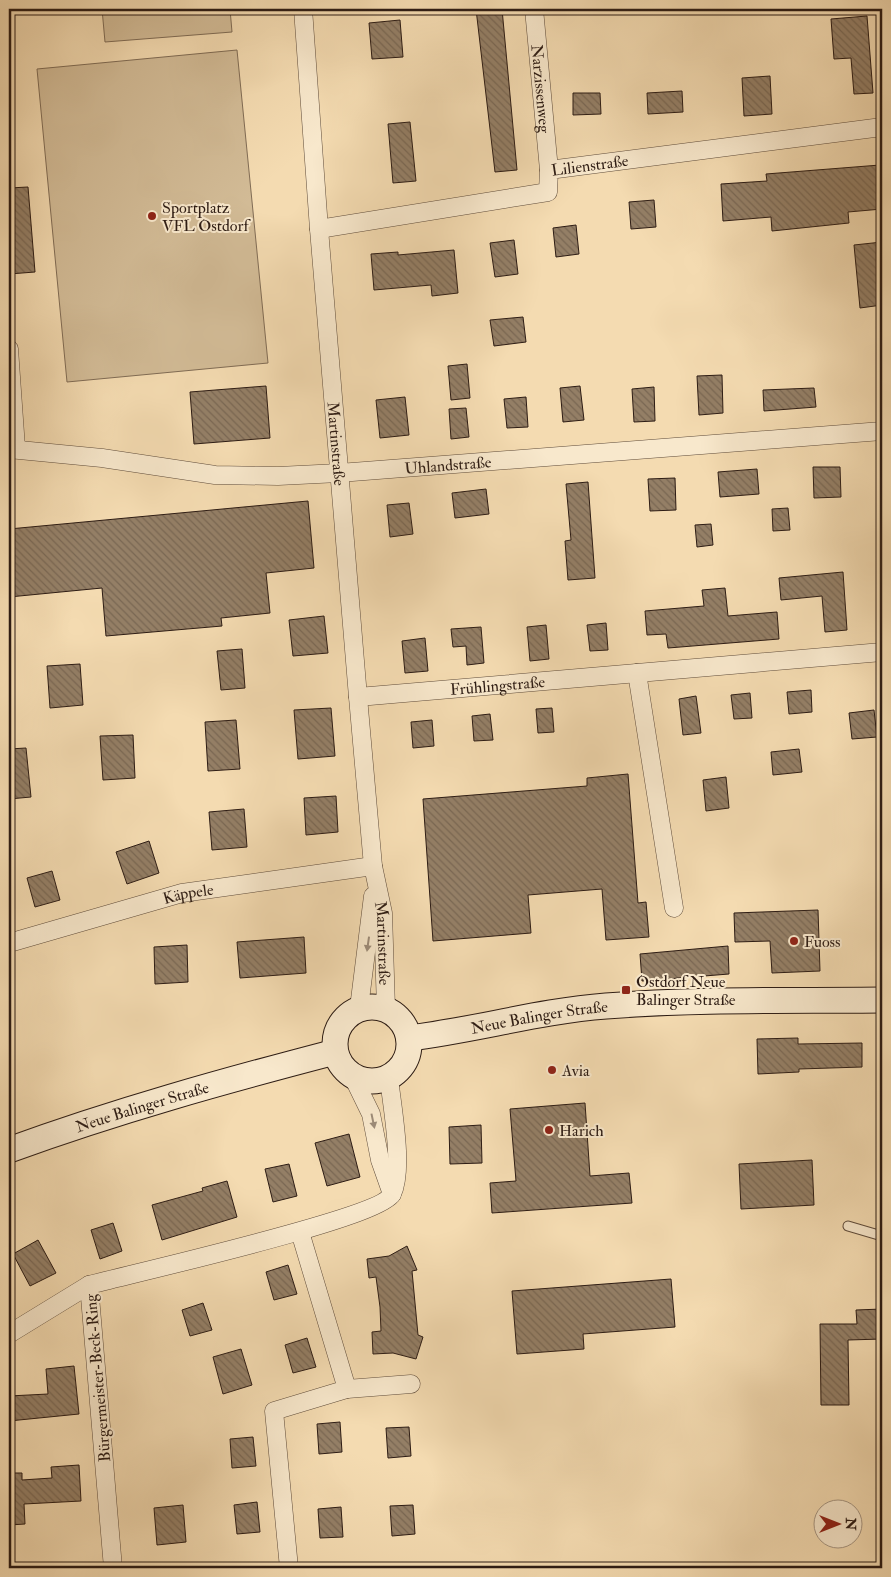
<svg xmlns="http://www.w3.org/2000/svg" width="891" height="1577" viewBox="0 0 891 1577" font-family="'IM FELL Double Pica',serif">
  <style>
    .pitch { fill: #d2bb96; stroke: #806c55 }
    .building { fill: url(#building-back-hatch); stroke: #2d1c14 }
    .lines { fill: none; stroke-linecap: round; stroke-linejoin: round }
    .service-casing { stroke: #5f4c3b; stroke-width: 11 }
    .minor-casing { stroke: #5f4c3b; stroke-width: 19 }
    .secondary-casing { stroke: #2d1c14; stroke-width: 27 }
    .service { stroke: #f8e8cc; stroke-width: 9 }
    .minor { stroke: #f8e8cc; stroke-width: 18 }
    .secondary { stroke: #f8e8cc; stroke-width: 25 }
    .oneway { fill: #9d8c79 }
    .poi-dot { fill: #8f2418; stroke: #f8e8cc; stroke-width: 2 }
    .labels { text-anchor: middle; stroke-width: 4; stroke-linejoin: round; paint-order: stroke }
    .street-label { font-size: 16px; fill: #2d1c14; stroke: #f8e8cc }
    .poi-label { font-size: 16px; fill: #2d1c14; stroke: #f8e8cc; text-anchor: start }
  </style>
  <defs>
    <pattern id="building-back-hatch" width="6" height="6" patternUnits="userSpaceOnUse" patternTransform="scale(1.25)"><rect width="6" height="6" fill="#947f66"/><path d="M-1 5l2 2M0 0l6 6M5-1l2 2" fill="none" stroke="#796753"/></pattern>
  </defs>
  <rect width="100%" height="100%" fill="#f4dbb1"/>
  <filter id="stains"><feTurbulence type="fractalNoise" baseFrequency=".004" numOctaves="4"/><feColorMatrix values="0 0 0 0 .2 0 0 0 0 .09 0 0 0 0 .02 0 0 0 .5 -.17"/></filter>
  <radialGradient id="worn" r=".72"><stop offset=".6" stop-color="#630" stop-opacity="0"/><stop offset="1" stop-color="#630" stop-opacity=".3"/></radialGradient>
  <!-- pitch -->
  <g class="pitch">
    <polygon points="102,9 230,9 232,32 105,42"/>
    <polygon points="237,50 268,363 67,382 37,69"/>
  </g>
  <!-- building -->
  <g class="building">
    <polygon points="476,9 502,9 517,170 495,172"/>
    <polygon points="867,16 873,93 854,94 851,58 834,59 831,19"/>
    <polygon points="400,20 403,57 372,59 369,23"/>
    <polygon points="770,76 772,114 744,116 742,78"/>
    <polygon points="682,91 683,112 648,114 647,93"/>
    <polygon points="573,93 600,93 601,114 573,115"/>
    <polygon points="410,122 416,181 393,183 388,124"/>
    <polygon points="880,165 882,209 848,212 849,223 772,231 771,217 723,221 721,184 767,181 766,174"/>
    <polygon points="28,187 35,272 9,274 9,188"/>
    <polygon points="654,200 656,227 631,229 629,202"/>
    <polygon points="576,225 579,254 556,257 553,228"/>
    <polygon points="514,240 518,274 495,277 490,243"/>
    <polygon points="882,242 882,305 860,308 854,245"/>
    <polygon points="454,250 458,293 432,296 431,285 374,290 371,254 398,252 398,255"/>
    <polygon points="523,317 526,342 494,346 490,320"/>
    <polygon points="467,364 470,398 451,400 448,366"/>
    <polygon points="722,375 723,413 699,415 697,376"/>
    <polygon points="266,386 270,438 194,444 190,392"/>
    <polygon points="580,386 584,420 563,422 560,388"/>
    <polygon points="654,387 655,421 634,422 632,389"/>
    <polygon points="814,388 816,407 764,411 763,390"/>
    <polygon points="405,397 409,435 380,438 376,400"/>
    <polygon points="526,397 528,427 507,428 504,399"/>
    <polygon points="466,408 469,437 451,439 449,409"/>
    <polygon points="813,467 840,467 841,497 814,498"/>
    <polygon points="757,469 759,494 720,497 718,472"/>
    <polygon points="675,478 676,510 650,511 648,479"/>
    <polygon points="588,482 595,578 568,580 565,541 571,540 566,484"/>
    <polygon points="486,489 489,514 455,518 452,493"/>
    <polygon points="308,501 314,568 266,573 270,613 221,618 222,626 106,636 102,588 9,597 9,529"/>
    <polygon points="409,503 413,534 390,537 387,505"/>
    <polygon points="788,508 790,530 773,531 772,509"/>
    <polygon points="711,524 713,545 697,547 695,525"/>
    <polygon points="843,572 847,630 825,632 822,596 781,600 779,578"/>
    <polygon points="725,588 728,616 777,612 779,639 668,648 666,634 647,635 645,611 704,606 702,590"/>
    <polygon points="324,616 328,653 293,656 289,620"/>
    <polygon points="606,623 608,650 590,651 587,625"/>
    <polygon points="546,625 549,659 530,661 527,627"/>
    <polygon points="481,627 484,663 467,665 466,646 453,647 451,629"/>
    <polygon points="425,638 428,671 405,673 402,641"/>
    <polygon points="242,649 245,688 221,690 217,651"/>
    <polygon points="80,664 83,705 50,708 47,666"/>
    <polygon points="811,690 812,712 789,714 787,692"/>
    <polygon points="750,693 752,718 734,719 731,695"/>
    <polygon points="696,696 701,733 683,735 679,699"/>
    <polygon points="331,708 335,756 298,759 294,710"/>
    <polygon points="552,708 554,732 538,733 536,709"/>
    <polygon points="874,710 877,737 852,739 849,713"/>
    <polygon points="490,714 493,740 474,741 472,716"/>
    <polygon points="236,720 240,769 208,771 205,722"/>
    <polygon points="432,720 434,746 413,748 411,722"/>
    <polygon points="133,735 135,778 103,780 100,736"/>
    <polygon points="26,748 31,797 9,799 9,749"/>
    <polygon points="799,749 802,772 773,775 771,752"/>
    <polygon points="628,774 638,903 646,902 649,937 606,940 602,889 528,895 531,933 433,941 423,799 587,786 587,778"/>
    <polygon points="726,777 729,808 706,811 703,780"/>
    <polygon points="336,796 338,832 306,835 304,798"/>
    <polygon points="244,809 247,847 212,850 209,812"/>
    <polygon points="149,841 159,873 127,884 116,852"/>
    <polygon points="52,871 60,900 35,907 27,878"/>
    <polygon points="818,910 820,971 772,973 770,941 735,942 734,913"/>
    <polygon points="304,937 306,973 240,978 237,942"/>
    <polygon points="187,945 188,982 155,984 154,947"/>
    <polygon points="728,946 729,974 642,981 640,954"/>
    <polygon points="798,1038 798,1044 862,1043 862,1067 799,1069 799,1072 758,1074 757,1039"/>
    <polygon points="585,1103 590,1176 629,1173 632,1203 492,1213 490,1183 516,1181 510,1109"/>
    <polygon points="481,1125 482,1163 450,1164 449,1127"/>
    <polygon points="349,1134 360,1177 327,1186 315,1143"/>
    <polygon points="812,1160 814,1205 741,1209 739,1164"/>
    <polygon points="289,1164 297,1196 273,1202 265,1169"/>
    <polygon points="227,1181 237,1217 162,1240 152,1205 203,1191 202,1188"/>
    <polygon points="113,1223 122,1251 100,1259 91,1230"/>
    <polygon points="38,1240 56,1273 30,1286 13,1254"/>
    <polygon points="407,1246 417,1270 412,1271 418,1335 423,1337 416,1359 393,1353 373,1354 372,1332 381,1331 380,1307 376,1277 369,1278 367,1259 389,1256"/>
    <polygon points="288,1265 297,1294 274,1300 266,1272"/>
    <polygon points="671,1279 675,1327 583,1334 584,1349 517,1354 512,1291"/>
    <polygon points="203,1303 212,1330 190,1336 182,1310"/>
    <polygon points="882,1309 882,1339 848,1340 849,1405 821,1405 820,1324 857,1324 856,1310"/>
    <polygon points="307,1338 316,1367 293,1373 285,1345"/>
    <polygon points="241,1349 252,1385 223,1394 213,1357"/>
    <polygon points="74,1366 79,1414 9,1421 9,1396 48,1394 46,1369"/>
    <polygon points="340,1422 342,1452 319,1454 317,1424"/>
    <polygon points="409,1427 411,1456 388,1458 386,1428"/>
    <polygon points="253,1437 256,1466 232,1468 230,1439"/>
    <polygon points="79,1465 81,1501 24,1504 25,1524 9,1525 9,1473 22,1473 22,1480 52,1478 51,1467"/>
    <polygon points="257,1502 260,1532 237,1534 234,1505"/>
    <polygon points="183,1505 186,1542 157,1545 154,1508"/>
    <polygon points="413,1505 415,1534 392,1536 390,1506"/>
    <polygon points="341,1507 343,1537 320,1538 318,1509"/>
  </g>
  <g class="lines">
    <!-- service casing -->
    <g class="service-casing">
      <polyline id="service" points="848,1226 882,1236"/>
    </g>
    <!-- minor casing -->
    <g class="minor-casing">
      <g id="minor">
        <path id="s1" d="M303,9l16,220 39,468 15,169 10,47 3,96"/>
        <path id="s2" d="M534,9l15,161"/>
        <path id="s3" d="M319,229l229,-37 1,-22 333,-43"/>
        <polyline points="9,349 16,448"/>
        <path id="s4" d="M9,449l93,9 113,17 63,1 61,-3 543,-42"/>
        <polyline points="637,673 674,908"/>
        <path id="s5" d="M358,697l524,-45"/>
        <path id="s6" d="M9,943l173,-50 191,-27"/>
        <polyline points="359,1008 373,896"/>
        <polyline points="353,1077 371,1114 380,1160 392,1194"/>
        <polyline points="9,1334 89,1285"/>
        <polyline points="347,1389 411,1384"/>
        <path d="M113,1568l-24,-283c41,-11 291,-67 303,-91 12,-25 0,-87 -3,-116"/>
        <polyline points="289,1568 274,1411 347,1389 300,1232"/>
      </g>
    </g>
    <!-- secondary casing -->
    <g class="secondary-casing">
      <g id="secondary">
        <circle cx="372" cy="1044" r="37"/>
        <path id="s7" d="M409,1038c66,-8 131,-27 197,-32 92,-7 184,-5 276,-6"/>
        <path id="s8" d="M9,1150c107,-39 215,-69 326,-98"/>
      </g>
    </g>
    <!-- service -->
    <use href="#service" class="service"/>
    <!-- minor -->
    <use href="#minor" class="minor"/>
    <!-- secondary -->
    <use href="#secondary" class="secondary"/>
  </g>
  <!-- one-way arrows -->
  <defs><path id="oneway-solid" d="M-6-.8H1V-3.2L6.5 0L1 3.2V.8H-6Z" transform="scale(1.25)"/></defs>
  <g class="oneway">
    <use href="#oneway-solid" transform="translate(368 944) rotate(98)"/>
    <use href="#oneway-solid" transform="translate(373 1121) rotate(78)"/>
  </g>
  <!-- markers -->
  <g class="poi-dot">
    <circle cx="152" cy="216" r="5"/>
    <circle cx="794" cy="941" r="5"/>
    <rect x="621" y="985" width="10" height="10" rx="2.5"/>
    <circle cx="552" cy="1070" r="5"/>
    <circle cx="549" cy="1130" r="5"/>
  </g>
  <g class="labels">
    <!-- street labels -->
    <g class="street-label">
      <text dy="6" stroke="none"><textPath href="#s2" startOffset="80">Narzissenweg</textPath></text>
      <text dy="6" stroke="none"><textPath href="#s3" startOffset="295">Lilienstraße</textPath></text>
      <text dy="6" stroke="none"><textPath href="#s1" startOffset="436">Martinstraße</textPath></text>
      <text dy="6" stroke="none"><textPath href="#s4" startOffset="441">Uhlandstraße</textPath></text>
      <text dy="6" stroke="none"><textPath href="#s5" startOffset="140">Frühlingstraße</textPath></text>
      <text dy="6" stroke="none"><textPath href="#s6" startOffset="186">Käppele</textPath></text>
      <text dy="6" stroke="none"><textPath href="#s1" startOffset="938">Martinstraße</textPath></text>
      <text dy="6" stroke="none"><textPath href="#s7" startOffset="132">Neue Balinger Straße</textPath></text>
      <text dy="6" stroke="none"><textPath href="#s8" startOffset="140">Neue Balinger Straße</textPath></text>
      <text transform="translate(97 1378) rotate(-95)" y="6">Bürgermeister-Beck-Ring</text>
    </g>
    <!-- poi labels -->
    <g class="poi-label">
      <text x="162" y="213">Sportplatz<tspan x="162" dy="18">VFL Ostdorf</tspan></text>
      <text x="804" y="947">Fuoss</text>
      <text x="636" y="987">Ostdorf Neue<tspan x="636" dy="18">Balinger Straße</tspan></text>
      <text x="562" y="1076">Avia</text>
      <text x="559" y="1136">Harich</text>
    </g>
  </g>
  <!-- margin -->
  <rect width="891" height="1577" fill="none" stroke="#f4dbb1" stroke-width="30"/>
  <rect x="10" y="10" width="871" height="1557" fill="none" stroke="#2d1c14" stroke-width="2.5"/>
  <rect x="15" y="15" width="861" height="1547" fill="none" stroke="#2d1c14"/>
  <!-- north arrow -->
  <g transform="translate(838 1524) rotate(90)"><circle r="24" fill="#f8e8cc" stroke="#a79682"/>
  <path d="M0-4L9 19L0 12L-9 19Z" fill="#8f2418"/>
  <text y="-8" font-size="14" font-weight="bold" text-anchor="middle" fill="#2d1c14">N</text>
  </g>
  <rect width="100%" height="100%" filter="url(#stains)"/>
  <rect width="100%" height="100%" fill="url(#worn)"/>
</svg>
